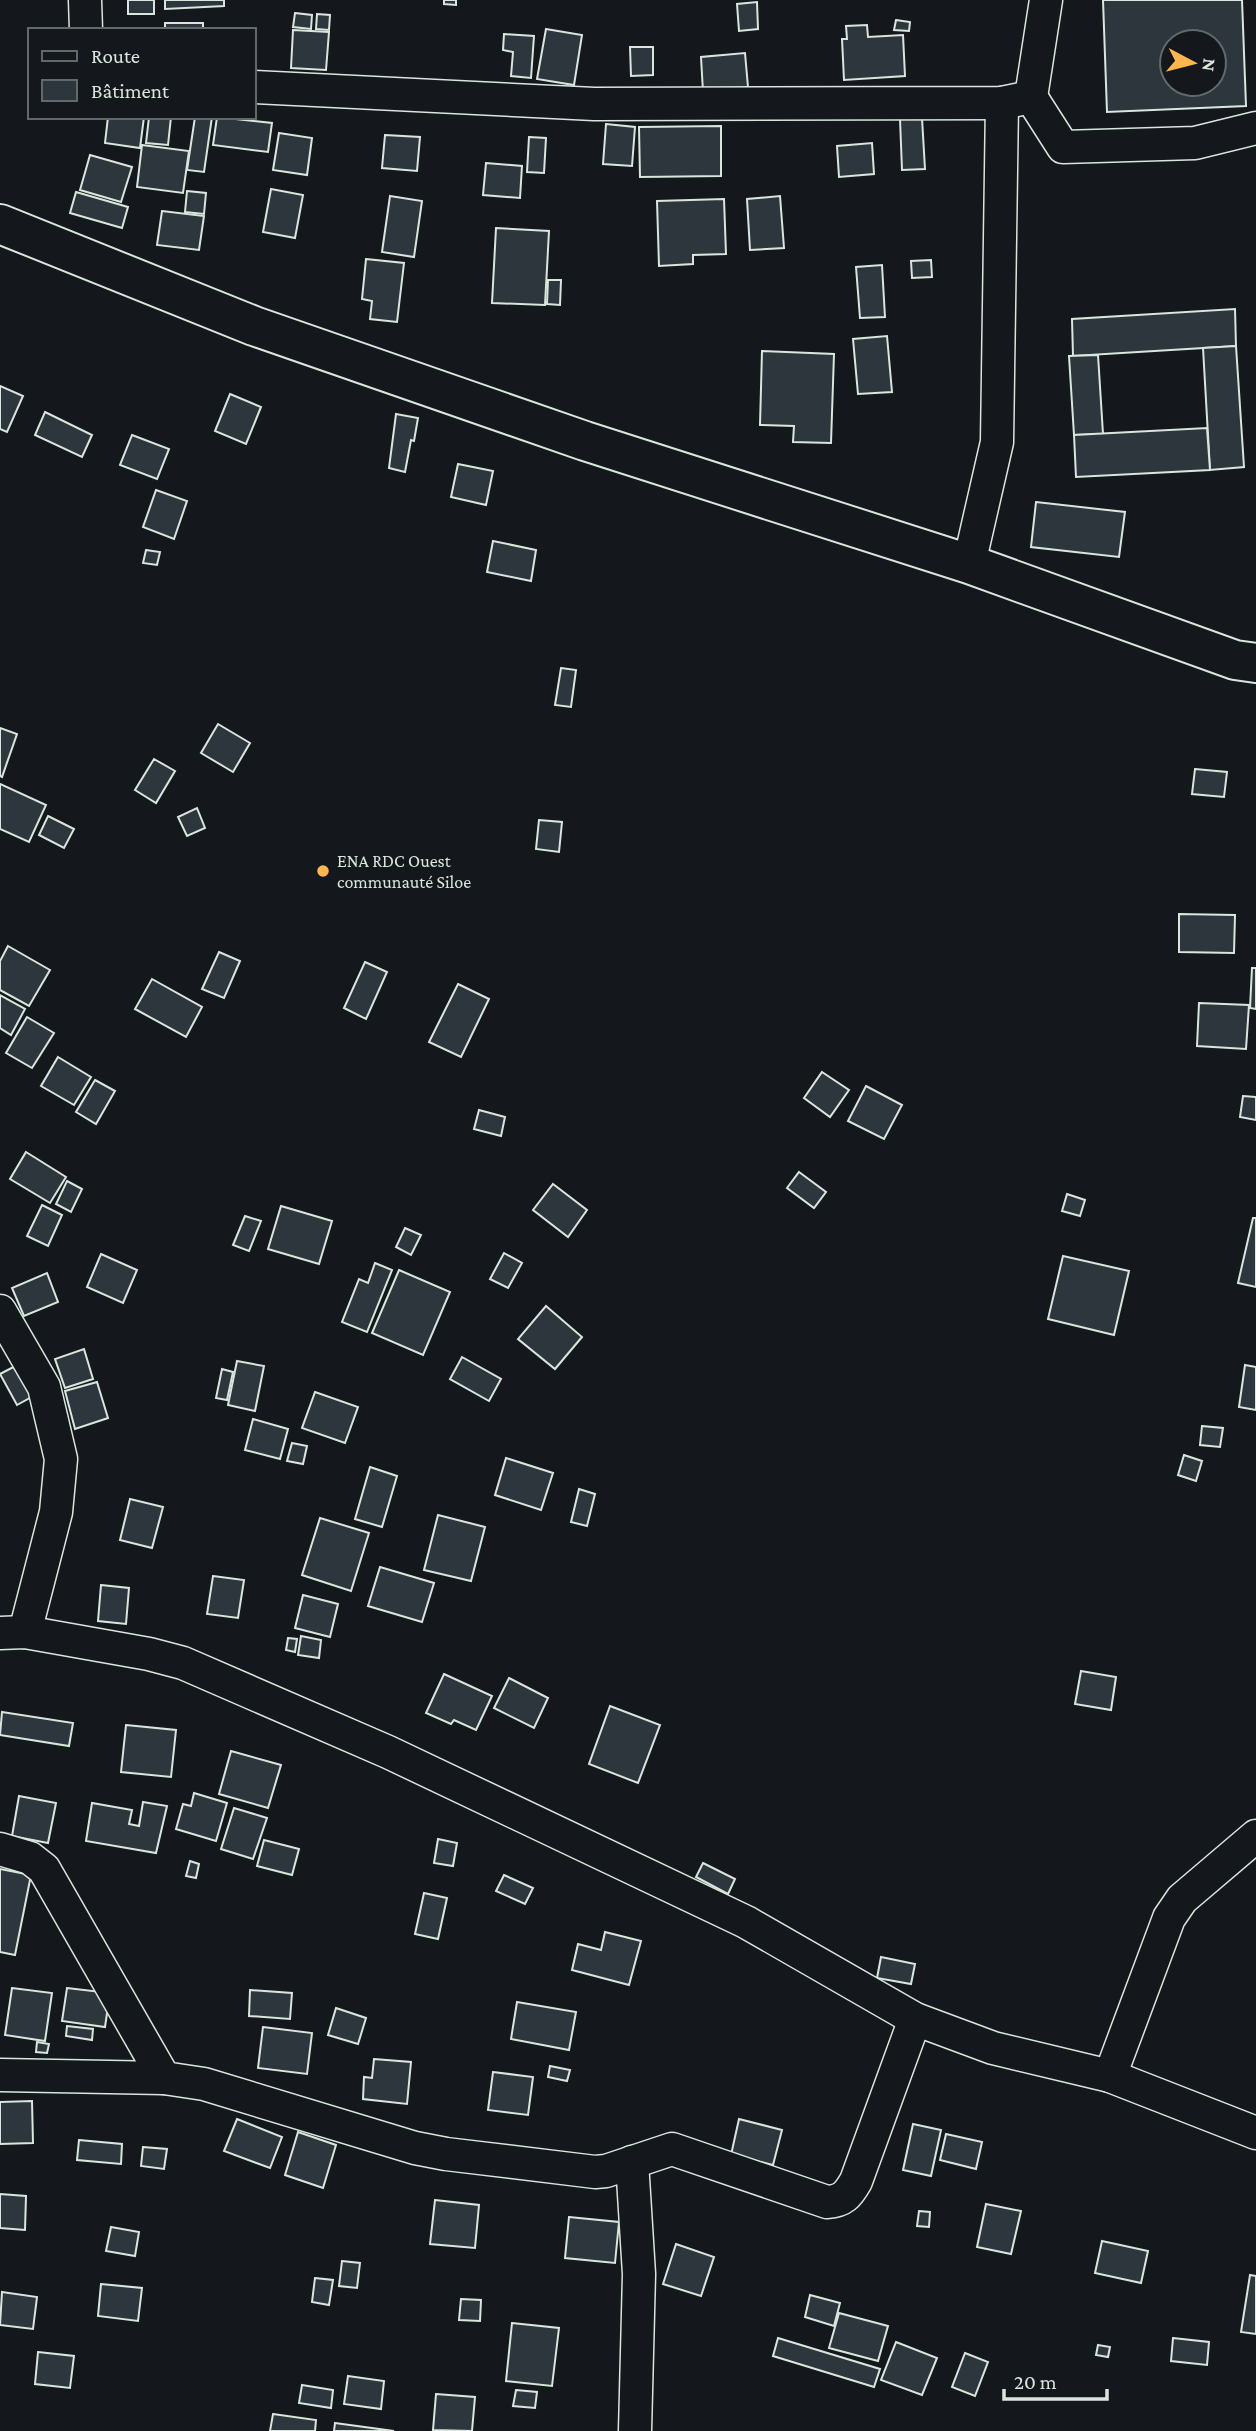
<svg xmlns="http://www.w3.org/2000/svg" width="1256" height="2431" viewBox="0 0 1256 2431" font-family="'Crimson Pro',serif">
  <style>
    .building { fill: #2c363c; stroke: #d8e6dc; stroke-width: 2; fill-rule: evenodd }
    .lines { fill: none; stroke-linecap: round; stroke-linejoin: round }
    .minor-casing { stroke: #d8e6dc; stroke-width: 35 }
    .secondary-casing { stroke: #d8e6dc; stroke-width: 42 }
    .minor { stroke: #14181c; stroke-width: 32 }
    .secondary { stroke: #14181c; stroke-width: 38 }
    .poi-dot { fill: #ffb74d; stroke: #14181c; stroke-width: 2.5 }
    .labels { text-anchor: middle; stroke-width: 5; stroke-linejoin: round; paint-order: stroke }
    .poi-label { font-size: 18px; fill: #d8e6dc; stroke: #14181c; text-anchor: start }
  </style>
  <rect width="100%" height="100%" fill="#14181c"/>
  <!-- building -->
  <g class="building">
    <rect x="128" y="0" width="26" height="14"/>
    <polygon points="165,0 224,0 224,6 165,9"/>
    <polygon points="444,0 456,0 456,5 444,4"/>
    <path d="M1103,0h139l4,106 -139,6zM1172,42h42v42h-42z"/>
    <polygon points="757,2 758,29 739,31 737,4"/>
    <polygon points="295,13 312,15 311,29 293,27"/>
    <polygon points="317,14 330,15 329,30 316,29"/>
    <polygon points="896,20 910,22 909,31 894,30"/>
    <rect x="165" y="23" width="38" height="7"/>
    <polygon points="867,25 868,37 903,35 905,76 844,80 842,39 847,39 846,26"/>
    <polygon points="546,29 582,35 574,85 537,79"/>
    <polygon points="293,30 329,32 326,70 291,68"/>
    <polygon points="504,34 534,36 531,78 511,76 513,52 503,50"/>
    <polygon points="630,47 653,47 653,75 631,76"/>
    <polygon points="745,53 748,87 703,92 701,57"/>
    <polygon points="108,117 144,117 140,148 105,143"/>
    <polygon points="149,117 171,117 168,145 146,143"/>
    <polygon points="195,117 212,117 204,172 187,170"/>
    <polygon points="217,117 272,123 268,152 213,145"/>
    <polygon points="922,118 925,169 902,170 900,119"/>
    <polygon points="606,124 635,127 632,166 603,164"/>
    <polygon points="721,126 721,176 640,177 639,127"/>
    <polygon points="279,133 312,138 307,175 273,170"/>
    <polygon points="385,135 420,137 417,171 382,168"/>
    <polygon points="529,137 546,138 544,173 527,172"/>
    <polygon points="872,143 874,174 839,177 837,146"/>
    <polygon points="142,145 189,151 183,193 137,187"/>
    <polygon points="90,155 132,167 121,202 80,190"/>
    <polygon points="486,163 522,166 520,198 483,195"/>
    <polygon points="271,189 303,195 295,238 263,232"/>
    <polygon points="187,191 206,193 204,214 185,212"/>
    <polygon points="76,192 128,207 122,228 70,213"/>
    <polygon points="390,196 422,201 414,257 382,252"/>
    <polygon points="780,196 784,248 750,250 747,199"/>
    <polygon points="724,199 726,254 693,255 693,264 659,266 657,201"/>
    <polygon points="162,211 204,216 199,250 157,245"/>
    <polygon points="496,228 549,231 545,305 492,303"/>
    <polygon points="366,259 404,263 397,322 370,319 372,301 362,299"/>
    <polygon points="931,260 932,277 912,278 911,261"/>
    <polygon points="882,265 885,317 860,318 856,267"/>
    <polygon points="548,280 561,280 560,305 547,304"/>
    <polygon points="1235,309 1236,346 1073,356 1072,319"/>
    <polygon points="887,336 892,392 858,394 853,339"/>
    <polygon points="1236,346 1244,467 1210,470 1203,348"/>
    <polygon points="762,351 834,354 831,443 793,442 794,426 760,425"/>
    <polygon points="1098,355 1103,434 1074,435 1069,356"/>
    <polygon points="0,386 23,396 7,432 0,429"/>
    <polygon points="230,394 261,407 246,444 215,431"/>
    <polygon points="45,412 92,435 82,457 35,435"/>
    <polygon points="396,414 418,418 414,441 411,440 405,472 389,468"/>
    <polygon points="1207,428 1210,470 1076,477 1074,435"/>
    <polygon points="132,435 169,449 157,479 120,465"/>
    <polygon points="458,464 493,471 486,505 451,497"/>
    <polygon points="156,490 187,501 174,539 143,527"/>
    <polygon points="1036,502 1125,512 1119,557 1031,547"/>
    <polygon points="493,541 536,550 531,581 487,572"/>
    <polygon points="146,550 160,552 157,565 143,563"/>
    <polygon points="561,668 576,670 571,707 555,705"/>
    <polygon points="218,724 250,743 233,772 201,753"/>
    <polygon points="0,728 17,734 2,777 0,776"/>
    <polygon points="154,759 175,771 156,803 135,790"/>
    <polygon points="1195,769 1227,772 1224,797 1192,794"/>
    <polygon points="0,784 46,805 29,842 0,829"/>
    <polygon points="197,808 205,828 187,836 178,817"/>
    <polygon points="48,816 74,829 64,848 39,835"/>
    <polygon points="539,820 562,822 559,852 536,849"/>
    <polygon points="1179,914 1235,915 1234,953 1179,952"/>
    <polygon points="8,946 50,970 29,1006 0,990 0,961"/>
    <polygon points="219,952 240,961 224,998 202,989"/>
    <polygon points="365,962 387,972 366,1019 344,1008"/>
    <polygon points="1252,968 1256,968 1256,1009 1250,1008"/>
    <polygon points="152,979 202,1007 186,1037 135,1009"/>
    <polygon points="458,984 489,999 461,1057 429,1042"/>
    <polygon points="0,995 25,1009 11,1035 0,1028"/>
    <polygon points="1199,1003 1249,1005 1246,1049 1197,1046"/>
    <polygon points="27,1017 54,1033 32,1068 6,1053"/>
    <polygon points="58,1057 91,1077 74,1105 41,1086"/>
    <polygon points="822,1072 849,1090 830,1117 804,1098"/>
    <polygon points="95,1080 115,1091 96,1124 76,1112"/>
    <polygon points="866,1086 902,1105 884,1139 848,1121"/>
    <polygon points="1243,1096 1256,1097 1256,1120 1240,1117"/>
    <polygon points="479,1110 505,1117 501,1136 474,1129"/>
    <polygon points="26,1152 66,1177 50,1203 10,1179"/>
    <polygon points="799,1172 826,1192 814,1208 787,1188"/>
    <polygon points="67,1181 82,1189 71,1212 56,1204"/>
    <polygon points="553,1184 587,1210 568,1237 533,1210"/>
    <polygon points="1067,1194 1085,1200 1080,1216 1062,1211"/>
    <polygon points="42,1205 62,1215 48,1246 27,1236"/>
    <polygon points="281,1206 332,1221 319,1264 268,1249"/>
    <polygon points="245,1216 261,1221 249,1251 233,1245"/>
    <polygon points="1253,1218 1256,1218 1256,1287 1238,1283"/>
    <polygon points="405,1228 421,1235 411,1255 396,1247"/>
    <polygon points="504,1253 522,1263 508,1288 490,1279"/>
    <polygon points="101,1254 137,1270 123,1303 87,1287"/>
    <polygon points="1063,1256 1129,1271 1114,1335 1048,1319"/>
    <polygon points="375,1263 392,1270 367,1332 342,1322 359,1279 368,1283"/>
    <polygon points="399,1270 450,1292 423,1355 372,1333"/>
    <polygon points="47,1273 58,1302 24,1316 12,1288"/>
    <polygon points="546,1306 582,1337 555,1369 518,1339"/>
    <polygon points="84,1349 93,1379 65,1388 55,1359"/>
    <polygon points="462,1357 501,1379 489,1401 450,1379"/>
    <polygon points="237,1361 264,1366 255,1411 228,1405"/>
    <polygon points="19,1364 35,1395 17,1405 0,1374"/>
    <polygon points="1245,1365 1256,1367 1256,1410 1239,1407"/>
    <polygon points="222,1369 233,1372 227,1400 216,1398"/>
    <polygon points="97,1382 108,1418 75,1429 65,1391"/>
    <polygon points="315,1392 358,1407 345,1443 302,1428"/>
    <polygon points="253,1419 288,1429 280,1459 245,1450"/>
    <polygon points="1202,1426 1223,1428 1220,1447 1200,1445"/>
    <polygon points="292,1443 307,1446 303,1464 287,1461"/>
    <polygon points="1184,1455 1202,1461 1196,1481 1178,1475"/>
    <polygon points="506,1458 553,1473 541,1510 495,1495"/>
    <polygon points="370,1467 397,1476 382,1527 355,1519"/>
    <polygon points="579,1489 595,1494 587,1526 571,1522"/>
    <polygon points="130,1499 163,1507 152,1548 120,1540"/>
    <polygon points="438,1515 485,1527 471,1581 424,1570"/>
    <polygon points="320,1518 369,1533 351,1591 302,1575"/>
    <polygon points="380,1567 434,1583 422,1622 368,1606"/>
    <polygon points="213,1576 244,1580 238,1618 207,1614"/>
    <polygon points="101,1585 129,1588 126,1624 98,1621"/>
    <polygon points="303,1595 338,1604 330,1637 295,1628"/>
    <polygon points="301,1636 321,1640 319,1658 298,1655"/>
    <polygon points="288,1638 297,1639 295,1652 286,1650"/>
    <polygon points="1081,1671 1116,1677 1111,1710 1075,1704"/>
    <polygon points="444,1674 492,1696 476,1730 454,1720 451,1724 426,1713"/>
    <polygon points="509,1678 548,1698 534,1728 494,1708"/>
    <polygon points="610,1706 660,1725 638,1783 589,1764"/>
    <polygon points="2,1712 73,1723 69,1746 0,1735"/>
    <polygon points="126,1725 176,1730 171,1777 121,1772"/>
    <polygon points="231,1751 281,1765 268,1808 219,1794"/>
    <polygon points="194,1793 227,1803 216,1841 176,1829 183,1804 191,1806"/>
    <polygon points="19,1796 56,1803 48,1843 12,1836"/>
    <polygon points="143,1802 167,1806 156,1853 86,1841 92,1803 132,1810 129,1824 139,1826"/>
    <polygon points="234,1808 267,1818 253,1859 221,1849"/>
    <polygon points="438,1839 457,1843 453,1866 434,1863"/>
    <polygon points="264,1840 299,1849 292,1875 257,1866"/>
    <polygon points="190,1861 199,1864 196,1878 186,1876"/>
    <polygon points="703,1863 735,1879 728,1894 696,1877"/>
    <polygon points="0,1869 31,1875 15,1955 0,1952"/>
    <polygon points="504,1875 533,1888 525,1904 496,1891"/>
    <polygon points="424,1893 447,1898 438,1939 415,1934"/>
    <polygon points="605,1932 641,1941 629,1985 572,1970 578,1944 601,1950"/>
    <polygon points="881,1957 915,1964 911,1984 877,1978"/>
    <polygon points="12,1988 52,1993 45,2041 5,2035"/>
    <polygon points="67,1988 110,1993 105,2027 62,2021"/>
    <polygon points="250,1990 292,1993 290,2019 249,2016"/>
    <polygon points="517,2002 576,2012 569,2050 511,2039"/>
    <polygon points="336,2008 366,2018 358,2044 328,2035"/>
    <polygon points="67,2026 93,2029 92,2040 66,2036"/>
    <polygon points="263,2027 312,2033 307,2074 258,2068"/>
    <polygon points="37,2042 49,2044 47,2053 36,2052"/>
    <polygon points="374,2059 411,2062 407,2104 363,2099 364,2077 372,2078"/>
    <polygon points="550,2066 570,2070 567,2081 548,2077"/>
    <polygon points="493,2072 533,2077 528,2115 488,2110"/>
    <polygon points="32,2101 33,2143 0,2144 0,2102"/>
    <polygon points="237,2119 282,2137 270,2168 224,2151"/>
    <polygon points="739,2119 782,2130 773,2165 731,2155"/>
    <polygon points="913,2124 941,2130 931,2176 903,2170"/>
    <polygon points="298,2132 336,2145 323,2188 285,2175"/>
    <polygon points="946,2134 982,2142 976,2169 940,2160"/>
    <polygon points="79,2140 122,2144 121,2164 77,2160"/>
    <polygon points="143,2147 167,2149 164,2169 141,2166"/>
    <polygon points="0,2194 26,2196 25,2230 0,2228"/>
    <polygon points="435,2200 479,2205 475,2248 430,2244"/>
    <polygon points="986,2204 1021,2211 1011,2254 977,2247"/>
    <polygon points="919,2211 930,2212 929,2227 917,2226"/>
    <polygon points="569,2217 619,2222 615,2263 565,2258"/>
    <polygon points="111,2227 139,2232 135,2256 106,2251"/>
    <polygon points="1102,2241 1148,2251 1141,2283 1095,2273"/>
    <polygon points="676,2244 714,2257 701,2296 663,2284"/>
    <polygon points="342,2261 360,2263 357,2288 339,2286"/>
    <polygon points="1250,2275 1256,2276 1256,2334 1241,2332"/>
    <polygon points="315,2278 333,2280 329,2305 312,2302"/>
    <polygon points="101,2284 142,2288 138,2321 98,2316"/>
    <polygon points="2,2292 37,2297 33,2329 0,2325"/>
    <polygon points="810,2295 840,2303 834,2326 805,2317"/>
    <polygon points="461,2299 481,2300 480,2321 459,2320"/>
    <polygon points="839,2313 888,2326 878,2361 829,2348"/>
    <polygon points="512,2323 559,2328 552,2386 506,2381"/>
    <polygon points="778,2338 880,2369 874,2387 773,2356"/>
    <polygon points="1173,2338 1209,2342 1207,2365 1171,2361"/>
    <polygon points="896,2342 937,2358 922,2395 881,2380"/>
    <polygon points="1098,2345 1110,2347 1108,2357 1096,2355"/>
    <polygon points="38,2352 74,2356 70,2388 35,2384"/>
    <polygon points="965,2353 988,2362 975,2396 952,2387"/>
    <polygon points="348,2376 384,2381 381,2409 344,2404"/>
    <polygon points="302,2385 333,2390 331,2408 299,2403"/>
    <polygon points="516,2390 537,2392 535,2408 513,2406"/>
    <polygon points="436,2394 475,2397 472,2431 433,2430"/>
    <polygon points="273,2414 316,2420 315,2431 270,2431"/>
    <polygon points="335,2423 394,2431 334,2431"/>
  </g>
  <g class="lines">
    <!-- minor casing -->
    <g class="minor-casing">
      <g id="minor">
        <polyline points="85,0 86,30"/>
        <polyline points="254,87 594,104 1002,103 1031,97 1063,147 1195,143 1256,128"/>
        <polyline points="1031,97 1046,0"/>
        <polyline points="969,564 997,442 1002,103"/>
        <polyline points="0,1311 44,1387 61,1459 56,1512 25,1632"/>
        <polyline points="0,1633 25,1632 149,1654 183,1663 388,1752 746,1922 915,2019 993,2048 1110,2076 1256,2133"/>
        <path d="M0,1849l30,9 14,11 120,209 40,6 211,64 31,6 149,18 11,-1 66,-22 155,53c16,-1 21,-7 29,-21l59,-162"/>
        <polyline points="0,2075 164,2078"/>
        <polyline points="1110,2076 1169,1918 1182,1899 1256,1836"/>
        <polyline points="632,2162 639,2274 635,2431"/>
      </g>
    </g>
    <!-- secondary casing -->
    <g class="secondary-casing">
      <polyline id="secondary" points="0,224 254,326 585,441 969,564 1235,660 1256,663"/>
    </g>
    <!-- minor -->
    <use href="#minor" class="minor"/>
    <!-- secondary -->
    <use href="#secondary" class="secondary"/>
  </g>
  <!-- markers -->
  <circle class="poi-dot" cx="323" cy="871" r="7"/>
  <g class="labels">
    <!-- poi labels -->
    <g class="poi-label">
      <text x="337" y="867">ENA RDC Ouest<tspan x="337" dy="21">communauté Siloe</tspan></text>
    </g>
  </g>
  <!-- legend -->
  <rect x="28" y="28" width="228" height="91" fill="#14181c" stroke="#626a69" stroke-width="2"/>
  <rect x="42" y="51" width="35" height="10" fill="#14181c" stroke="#626a69" stroke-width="2"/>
  <text x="91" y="63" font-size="21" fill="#d8e6dc">Route</text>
  <rect x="42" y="80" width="35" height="21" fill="#2c363c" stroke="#626a69" stroke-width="2"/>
  <text x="91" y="98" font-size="21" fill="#d8e6dc">Bâtiment</text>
  <!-- north arrow -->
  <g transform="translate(1193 63) rotate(97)"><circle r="33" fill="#14181c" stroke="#626a69" stroke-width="2"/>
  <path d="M0-5L12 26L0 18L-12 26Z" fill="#ffb74d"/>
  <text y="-10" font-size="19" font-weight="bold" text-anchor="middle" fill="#d8e6dc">N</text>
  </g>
  <!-- scale -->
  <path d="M1004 2389v10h103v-10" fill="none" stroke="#d8e6dc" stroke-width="3.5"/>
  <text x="1014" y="2389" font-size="21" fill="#d8e6dc" stroke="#14181c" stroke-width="5" paint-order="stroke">20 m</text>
</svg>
